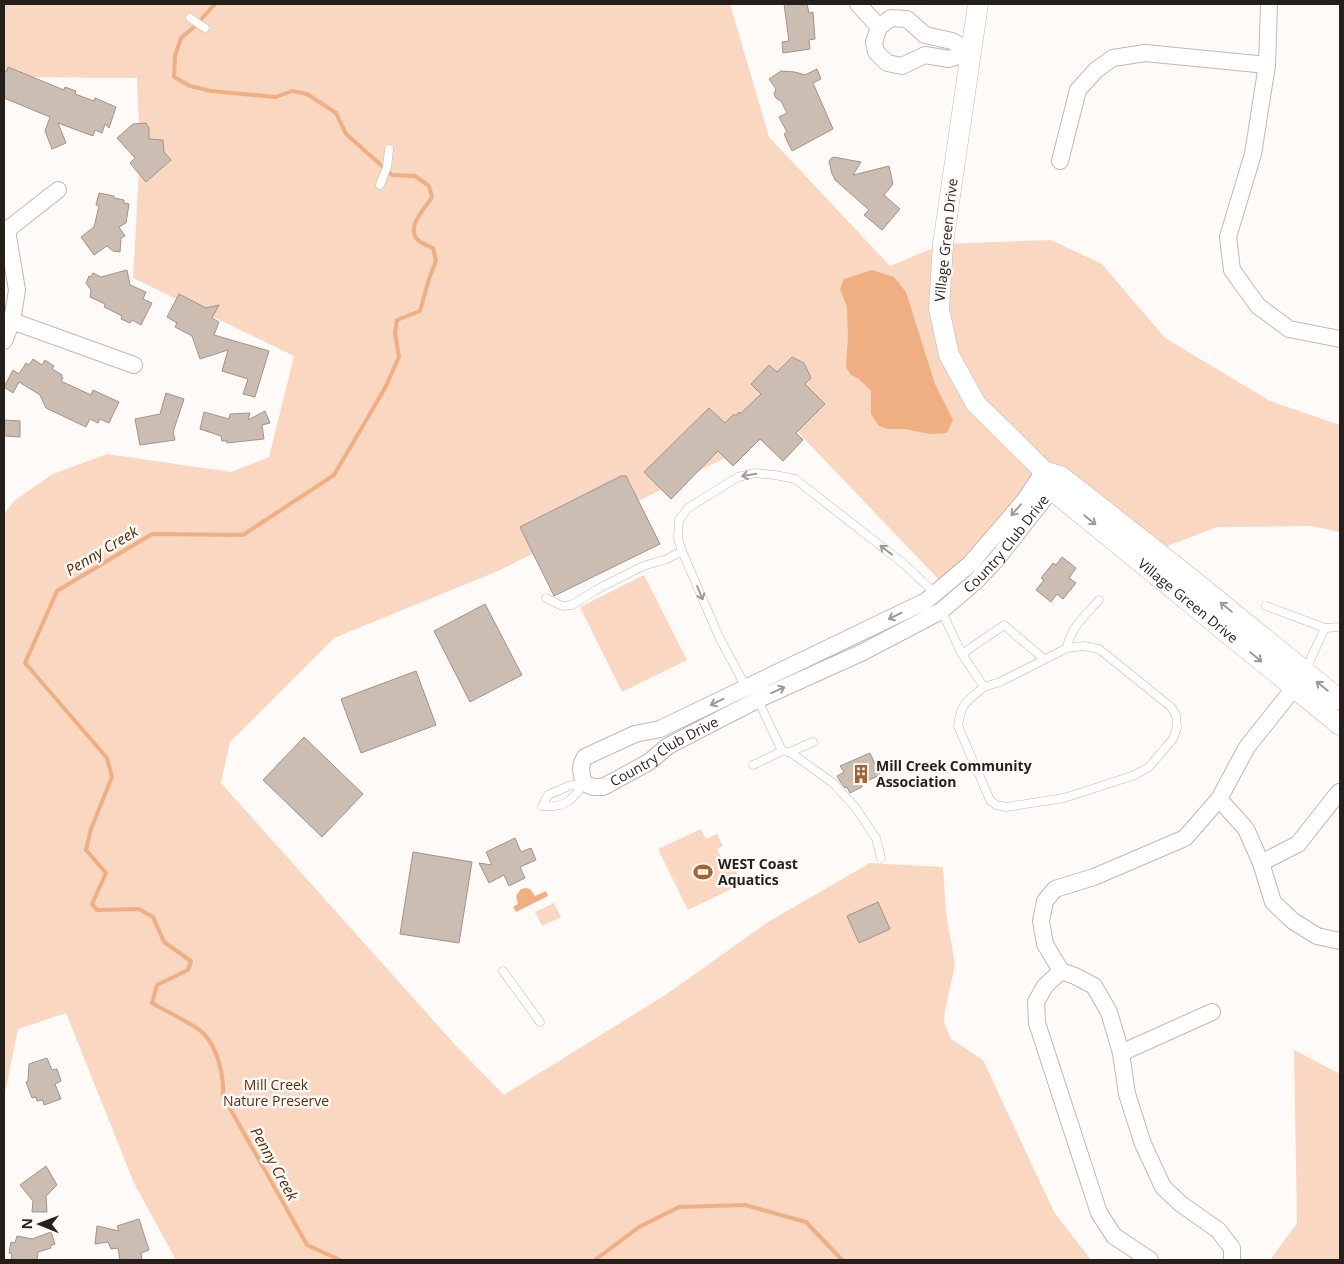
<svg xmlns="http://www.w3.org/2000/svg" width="1344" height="1264" viewBox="0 0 1344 1264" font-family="'Open Sans',sans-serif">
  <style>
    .green { fill: #fad7c1 }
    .water { fill: #f0ae83 }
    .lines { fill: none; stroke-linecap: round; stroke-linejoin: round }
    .stream { stroke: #f0ae83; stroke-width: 4 }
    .building { fill: #ccbdb3; stroke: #a2938a }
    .service-casing { stroke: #c6b7ad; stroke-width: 9 }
    .minor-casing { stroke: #c6b7ad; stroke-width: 18 }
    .tertiary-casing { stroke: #c6b7ad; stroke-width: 21 }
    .service { stroke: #fff; stroke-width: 8 }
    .minor { stroke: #fff; stroke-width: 16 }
    .tertiary { stroke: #fff; stroke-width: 20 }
    .oneway { stroke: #9d9a99 }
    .labels { text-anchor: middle; stroke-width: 5; stroke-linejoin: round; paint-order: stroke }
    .street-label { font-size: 14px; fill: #251f1c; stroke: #fefaf8 }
    .poi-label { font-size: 14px; font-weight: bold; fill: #251f1c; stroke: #fefaf8; text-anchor: start }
    .park-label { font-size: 14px; fill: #5a2f10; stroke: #fefaf8 }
    .water-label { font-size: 15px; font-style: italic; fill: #542a09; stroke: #fefaf8 }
  </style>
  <rect width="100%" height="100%" fill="#fefaf8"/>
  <!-- green -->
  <g class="green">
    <polygon points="4,4 730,4 769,137 890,266 943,244 1051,240 1102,264 1165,338 1270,401 1340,425 1340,532 1311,526 1217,527 1155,551 1062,477 945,586 791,425 498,571 334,638 230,742 221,783 458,1048 504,1095 667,994 768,922 870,863 943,867 946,912 955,965 945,1010 944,1023 951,1039 983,1060 1054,1212 1091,1260 176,1260 134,1183 66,1013 18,1029 4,1098 4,514 15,500 53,474 107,454 231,472 269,457 294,356 133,278 140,153 137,78 4,77"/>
    <polygon points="644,575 687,660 622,692 580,607"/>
    <polygon points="701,829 706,839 717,834 723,846 717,849 722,859 729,856 742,884 688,910 658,849"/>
    <polygon points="554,903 561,917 542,926 535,912"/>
    <polygon points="1294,1050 1340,1074 1340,1260 1270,1260 1297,1223"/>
  </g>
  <!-- water -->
  <g class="water">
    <polygon points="872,270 894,277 906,292 935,384 953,420 947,433 929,434 905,429 888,429 879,426 871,414 871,391 859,379 851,375 846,367 848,337 847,307 840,289 844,279"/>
    <polygon points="526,888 530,889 535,896 546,891 548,896 516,912 513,907 518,904 516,896 521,889"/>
  </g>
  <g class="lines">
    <!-- stream -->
    <g class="stream">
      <path d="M215,4l-21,23 -13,11 -6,18 -1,21 16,9 21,5 65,6 16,-6 15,3 29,19 10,21 46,41 23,1 14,10 3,11c-7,12 -27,30 -14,43 4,4 11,6 15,8l3,13 -7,18 -9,32 -23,9 -2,13 4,24 -14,31 -51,87 -91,60 -91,-1 -95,57 -32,72 82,95 5,19 -21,52 -5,21 20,23 -14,31 5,6 42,-1 14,8 11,25 27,19 -3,9 -31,15 -5,18c13,8 42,21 51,30 15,15 21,43 20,63l84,149 33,15"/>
      <polyline points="595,1260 639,1227 679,1207 745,1205 806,1222 842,1260"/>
    </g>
  </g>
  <!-- building -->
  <g class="building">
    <polygon points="784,4 807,4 809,13 813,12 815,39 809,40 810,49 783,53 782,42 789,41"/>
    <polygon points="8,67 64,90 65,87 76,91 75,94 94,101 95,98 116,107 109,128 105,124 102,133 95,130 93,136 58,123 66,143 52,149 45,131 50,117 4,98 4,71 7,71"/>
    <polygon points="817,69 821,79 813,83 833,129 792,151 784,134 787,132 779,117 787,113 781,101 776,98 774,94 776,89 769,79 781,71 795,72 805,75"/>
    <polygon points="146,123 149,128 149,139 163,140 164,152 171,160 146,182 130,163 135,158 117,138 133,124"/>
    <polygon points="833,157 861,162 853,175 889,166 893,184 884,195 900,209 882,230 864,215 869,210 834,179 835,179 832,174 829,161"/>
    <polygon points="99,193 114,196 114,198 124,200 124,203 129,204 126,223 119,227 125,236 121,238 120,252 113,251 107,246 94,255 81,237 94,227 99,206 96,205"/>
    <polygon points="127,270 130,285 146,292 143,299 152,303 141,325 132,320 130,323 121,319 122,316 104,307 105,304 90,297 91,290 86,283 89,276 91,277 93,273 101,277"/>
    <polygon points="179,294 206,308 219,305 212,318 219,322 214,335 269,351 255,397 243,394 248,379 222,371 228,350 200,359 192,336 175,327 177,323 167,317"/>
    <polygon points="792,357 804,363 811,378 805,384 825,404 796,433 803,440 783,461 760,439 733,466 718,451 671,499 644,472 709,408 725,423 734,414 736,416 739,412 740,414 761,394 751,384 769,365 777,372"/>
    <polygon points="33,359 42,365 45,360 54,366 52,369 62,375 61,377 63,378 61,381 91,395 93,390 119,402 109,423 100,419 98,423 90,419 86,427 46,408 40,395 19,382 13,393 4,387 13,370 19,374 26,363 29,365"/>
    <polygon points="166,393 184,399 173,432 175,440 140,445 135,419 160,414"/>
    <polygon points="265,411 270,423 262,425 264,439 227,443 227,441 222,441 221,436 200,429 204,412 229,419 230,414 250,413 248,420"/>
    <polygon points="4,420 20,421 20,437 4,436"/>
    <polygon points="621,476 626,476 660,544 554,596 520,527"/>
    <polygon points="1062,557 1076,568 1069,578 1076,583 1063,599 1057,594 1051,602 1036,590 1044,580 1041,578 1053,563 1056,565"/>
    <polygon points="485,604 522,675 470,702 434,631"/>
    <polygon points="416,671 436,725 361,753 341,699"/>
    <polygon points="304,737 363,794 322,837 263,780"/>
    <polygon points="870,753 880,775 861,784 862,787 850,793 847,787 845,788 841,783 837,776 844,772 840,766"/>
    <polygon points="515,838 521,852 531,848 536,860 520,867 525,878 509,886 504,875 489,883 479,863 492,865 486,852"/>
    <polygon points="413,852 472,862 459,943 400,934"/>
    <polygon points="878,902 890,929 859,943 847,916"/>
    <polygon points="47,1058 52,1070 57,1069 61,1081 55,1084 61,1099 44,1105 43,1100 37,1101 36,1097 32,1098 26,1082 28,1081 29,1064"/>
    <polygon points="46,1166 57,1185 46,1196 47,1212 32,1212 33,1201 20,1185"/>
    <polygon points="139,1219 149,1250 141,1253 142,1260 120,1260 118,1248 111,1249 108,1242 95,1244 97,1226 119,1231 117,1226"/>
    <polygon points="51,1232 55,1244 50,1246 51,1248 38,1252 37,1260 11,1260 12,1254 9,1253 11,1242 15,1243 17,1236 32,1239"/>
  </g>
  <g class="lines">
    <!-- service casing -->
    <g class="service-casing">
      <g id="service">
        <polyline points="190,18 205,28"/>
        <polyline points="380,185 387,167 389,149"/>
        <polyline points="546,598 562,606 572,605 596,590 643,566 667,559 682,551"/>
        <polyline points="1266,606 1325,628"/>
        <path d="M941,610l21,44 22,33c-18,15 -23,16 -26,39l32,74 6,5 10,2 58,-9 71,-23 14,-8 24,-28 4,-12 -1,-12 -5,-8 -72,-58 -15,-3 -17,2 -67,34 -16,5"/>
        <path d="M1067,648c3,-20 19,-33 32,-48"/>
        <polyline points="962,654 1004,625 1044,659"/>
        <polyline points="1305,671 1325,628 1340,627"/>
        <polyline points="747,689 719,637 682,551 678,539 679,520 688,508 738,477 755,473 775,475 795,479 904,564 936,594"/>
        <polyline points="787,752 790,752 813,742"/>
        <polyline points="790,752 833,783 855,807 876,838 881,858"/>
        <polyline points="753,765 782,751 757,698"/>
        <path d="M584,783c-12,18 -19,25 -42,23l6,-11 21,-9z"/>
        <polyline points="503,971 540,1022"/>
      </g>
    </g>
    <!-- minor casing -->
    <g class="minor-casing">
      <g id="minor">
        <polyline points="858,4 879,27"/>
        <polyline points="1269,4 1267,65 1253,154 1228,237 1232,270 1258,306 1289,329 1340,339"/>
        <polygon points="891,18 907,19 925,35 952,41 971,52 949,59 925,55 902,66 887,63 876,52 874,42 879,27"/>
        <polyline points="1060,161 1078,90 1096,70 1113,58 1145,53 1267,65"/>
        <polyline points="7,230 58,190"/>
        <polyline points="12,321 134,365"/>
        <polyline points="4,341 12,321 17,290 7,230"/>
        <path id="s1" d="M1044,471l-19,29 -55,64 -44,37 -266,128 -25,5 -50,23c-6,9 -4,16 -1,26l9,4h10l46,-25 19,-16 91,-47 104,-47 78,-41 34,-29 21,-22 62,-79"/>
        <polyline points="1219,799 1246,829 1261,863 1273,902 1293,921 1317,936 1340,941"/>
        <polyline points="1261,863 1298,844 1339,792"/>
        <polyline points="1061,971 1045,986 1036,1002 1037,1023 1099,1213 1114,1236 1150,1260"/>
        <polyline points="1121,1053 1212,1012"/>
        <polyline points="1232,1260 1232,1248 1218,1230 1181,1204 1163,1187 1143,1144 1127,1094 1121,1053 1109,1012 1094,986 1075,976 1061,971 1045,944 1041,921 1045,901 1055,889 1094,877 1185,838 1219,799 1247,747 1294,688"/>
      </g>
    </g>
    <!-- tertiary casing -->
    <g class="tertiary-casing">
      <g id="tertiary">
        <polyline points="978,4 943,244 939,309 949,355 976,404 1044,471 1062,477 1189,577 1340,700"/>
        <path id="s2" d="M1044,471l8,19 288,235"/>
      </g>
    </g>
    <!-- service -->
    <use href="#service" class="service"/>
    <!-- minor -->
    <use href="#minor" class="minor"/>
    <!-- tertiary -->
    <use href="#tertiary" class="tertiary"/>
  </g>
  <!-- one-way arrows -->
  <defs><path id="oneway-shaft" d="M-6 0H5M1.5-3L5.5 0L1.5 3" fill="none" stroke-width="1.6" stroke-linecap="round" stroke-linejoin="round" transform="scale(1.25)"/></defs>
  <g class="oneway">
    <use href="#oneway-shaft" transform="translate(749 475) rotate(170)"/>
    <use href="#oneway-shaft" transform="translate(1016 510) rotate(131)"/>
    <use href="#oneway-shaft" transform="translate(1090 520) rotate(39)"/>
    <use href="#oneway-shaft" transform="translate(886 550) rotate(-142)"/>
    <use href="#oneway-shaft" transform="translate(700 593) rotate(67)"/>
    <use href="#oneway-shaft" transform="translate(1226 607) rotate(-141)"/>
    <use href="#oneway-shaft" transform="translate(895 616) rotate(154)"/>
    <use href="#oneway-shaft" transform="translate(1256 657) rotate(40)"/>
    <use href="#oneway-shaft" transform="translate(1322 686) rotate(-141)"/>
    <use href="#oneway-shaft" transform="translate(778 690) rotate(-24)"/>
    <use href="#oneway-shaft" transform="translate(717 702) rotate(154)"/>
  </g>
  <!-- icons -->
  <defs>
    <g id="building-bare" transform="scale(1.5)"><path d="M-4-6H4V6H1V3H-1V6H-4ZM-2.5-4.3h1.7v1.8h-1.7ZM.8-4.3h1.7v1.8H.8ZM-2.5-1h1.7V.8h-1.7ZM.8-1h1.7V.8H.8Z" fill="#a56232" stroke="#fefaf8" stroke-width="2.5" paint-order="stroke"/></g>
    <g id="stadium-bare" transform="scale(1.5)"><path d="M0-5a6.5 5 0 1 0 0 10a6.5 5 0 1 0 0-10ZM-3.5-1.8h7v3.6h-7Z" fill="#a56232" stroke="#fefaf8" stroke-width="2.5" paint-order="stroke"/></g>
  </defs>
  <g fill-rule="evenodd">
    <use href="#building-bare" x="861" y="774"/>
    <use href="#stadium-bare" x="703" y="872"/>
  </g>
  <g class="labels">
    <!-- street labels -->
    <g class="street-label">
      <text transform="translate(946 240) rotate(-84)" y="5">Village Green Drive</text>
      <text dy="5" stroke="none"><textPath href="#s1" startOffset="1075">Country Club Drive</textPath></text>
      <text dy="5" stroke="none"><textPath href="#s2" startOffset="196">Village Green Drive</textPath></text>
      <text dy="5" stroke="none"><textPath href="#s1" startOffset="670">Country Club Drive</textPath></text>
    </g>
    <!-- poi labels -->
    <g class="poi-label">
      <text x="876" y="771">Mill Creek Community<tspan x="876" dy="16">Association</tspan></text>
      <text x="718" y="869">WEST Coast<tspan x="718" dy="16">Aquatics</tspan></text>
    </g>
    <!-- park labels -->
    <g class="park-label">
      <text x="276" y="1090">Mill Creek<tspan x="276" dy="16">Nature Preserve</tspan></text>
    </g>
    <!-- water labels -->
    <g class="water-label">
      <text transform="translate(102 551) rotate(-31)" y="5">Penny Creek</text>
      <text transform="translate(274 1164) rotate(61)" y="5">Penny Creek</text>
    </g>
  </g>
  <!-- border -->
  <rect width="1344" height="1264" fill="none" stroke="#251f1c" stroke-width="10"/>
  <!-- north arrow -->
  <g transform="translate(40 1224) rotate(271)" stroke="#fefaf8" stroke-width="4" paint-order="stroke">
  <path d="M0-4L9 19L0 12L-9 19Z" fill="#251f1c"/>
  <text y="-8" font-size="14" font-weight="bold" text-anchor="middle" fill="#251f1c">N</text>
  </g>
</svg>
